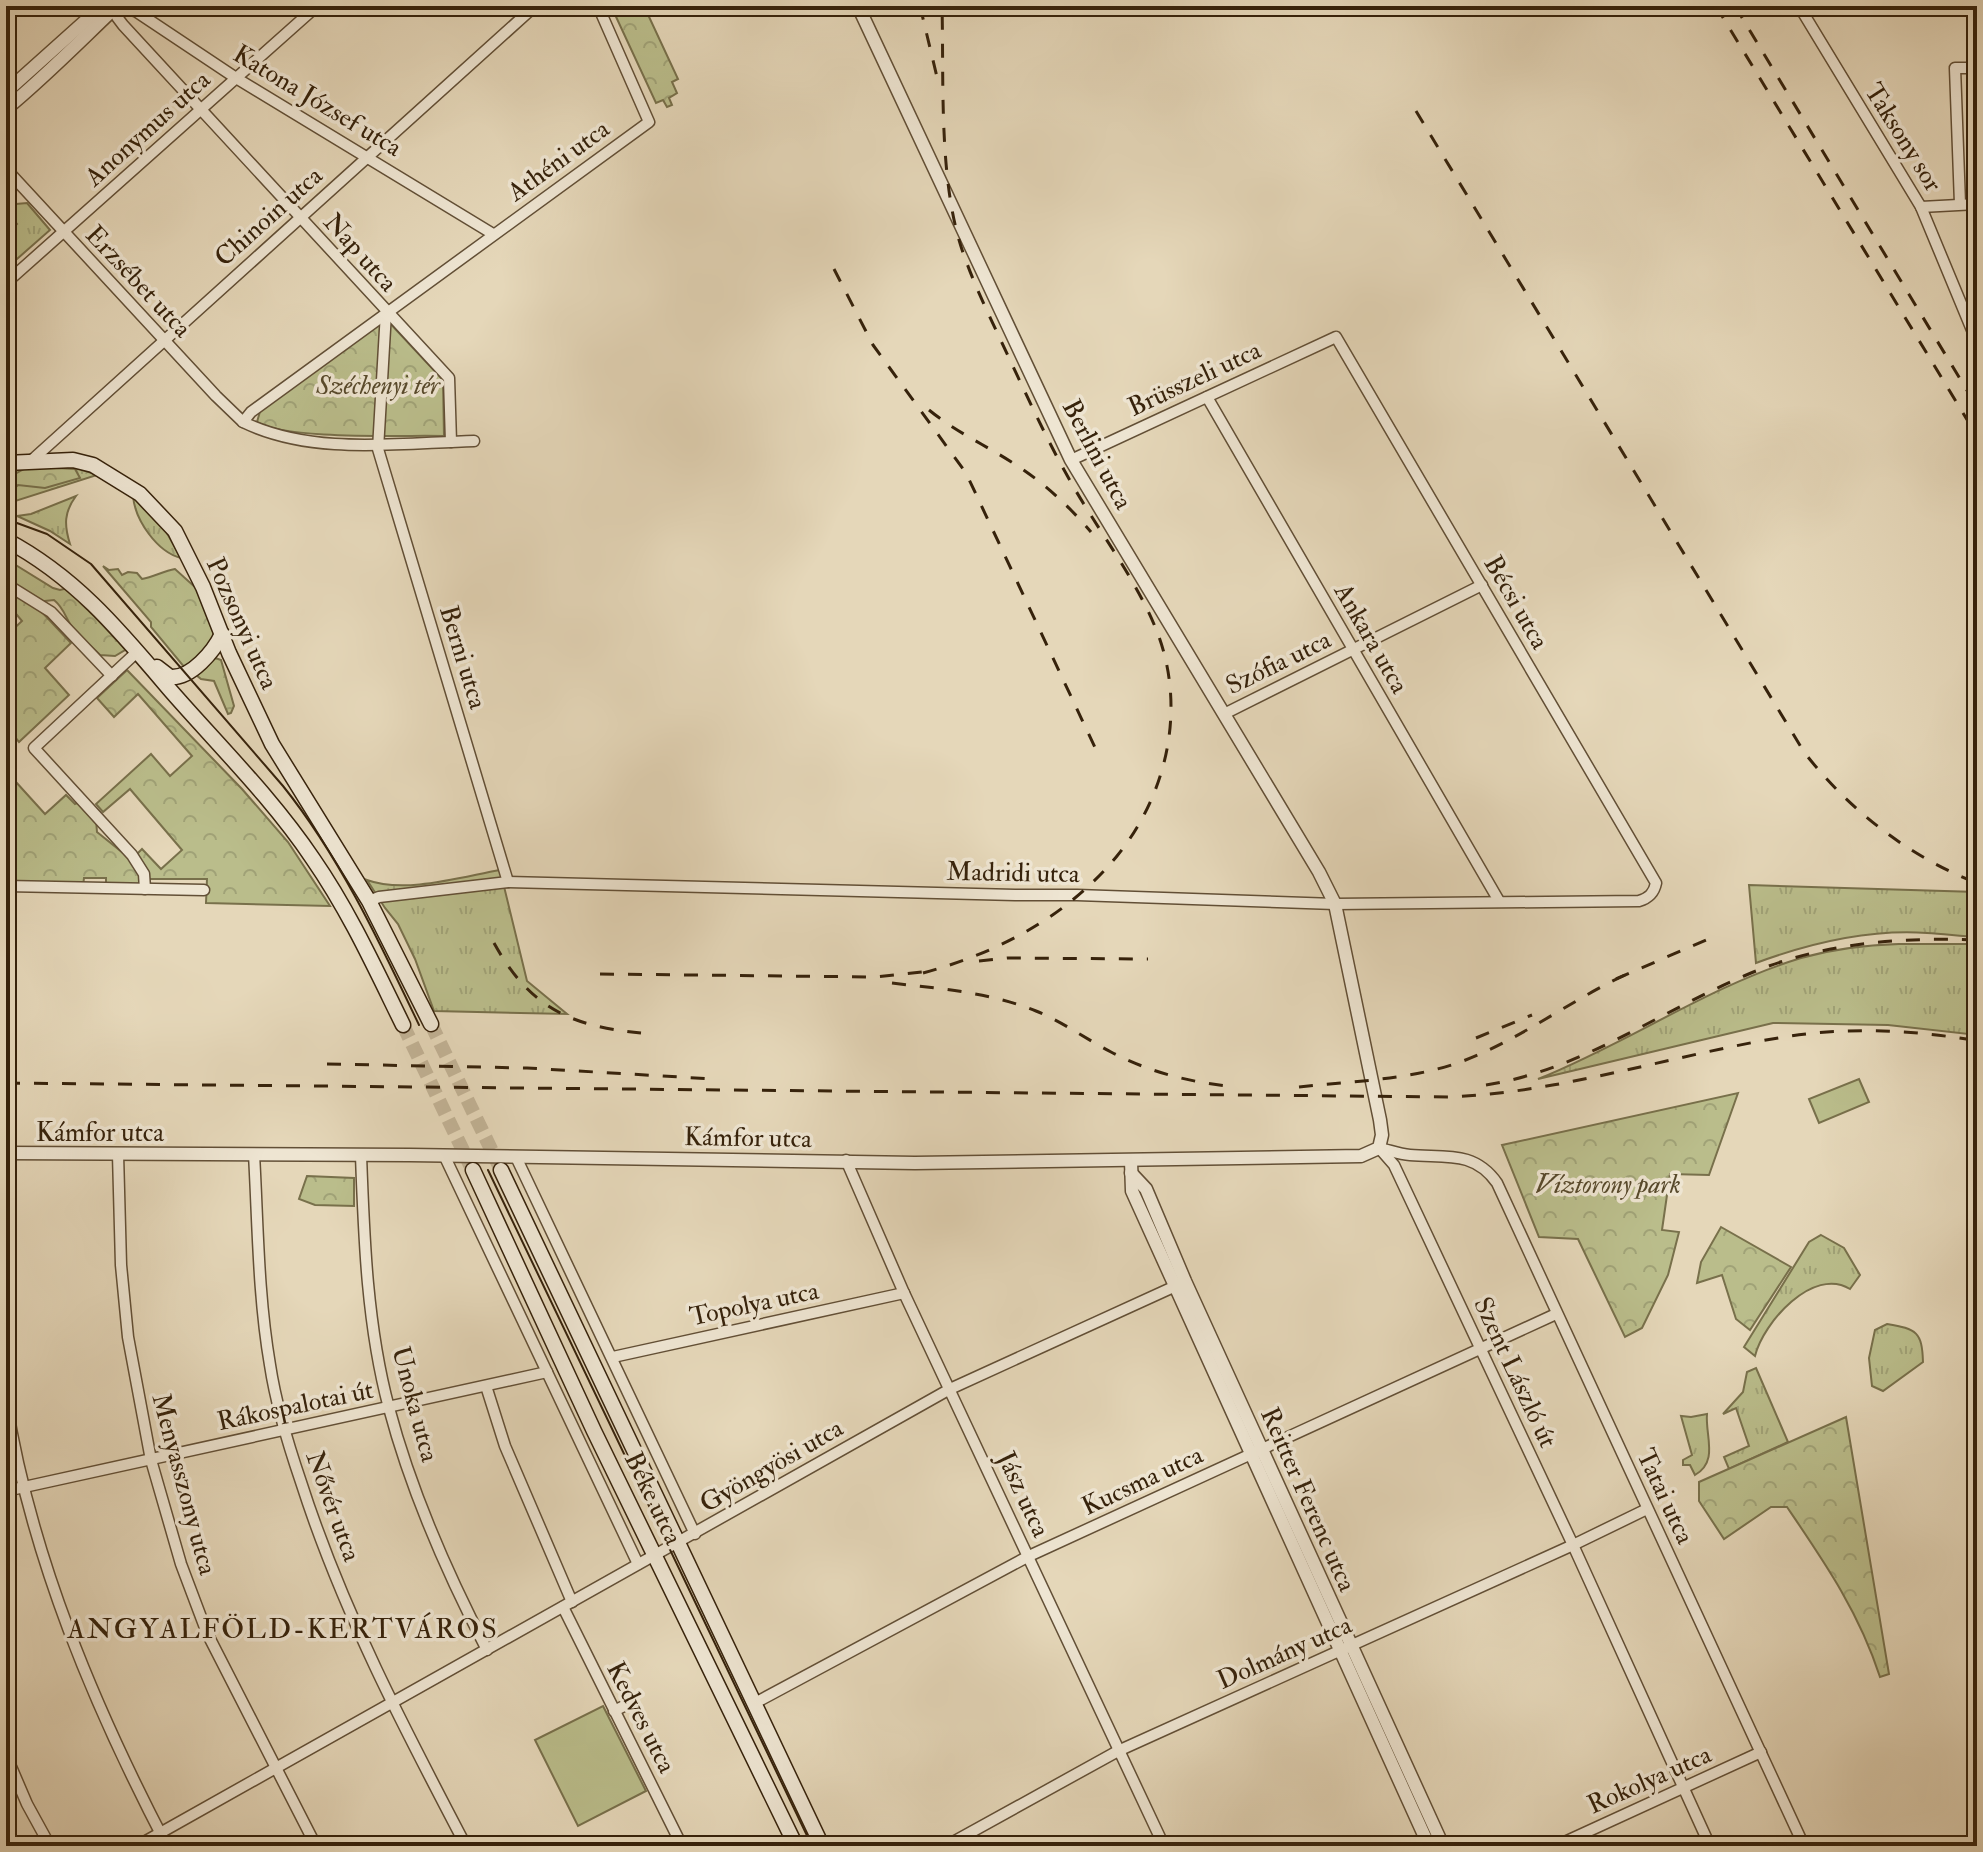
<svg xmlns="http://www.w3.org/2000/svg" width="1983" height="1852" viewBox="0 0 1983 1852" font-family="'IM FELL Double Pica',serif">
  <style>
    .grass { fill: url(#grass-tufts); stroke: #78704b; stroke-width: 2 }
    .forest { fill: url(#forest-crowns); stroke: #78704b; stroke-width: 2 }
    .pitch { fill: #babd8b; stroke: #78704b; stroke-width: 2 }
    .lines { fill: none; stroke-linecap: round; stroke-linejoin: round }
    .secondary-tunnel { stroke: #c2b396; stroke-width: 14; stroke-dasharray: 14 7; stroke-linecap: butt }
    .minor-casing { stroke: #624f36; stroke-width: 13 }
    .tertiary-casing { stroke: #624f36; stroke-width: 15 }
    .secondary-casing { stroke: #36220b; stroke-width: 17 }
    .minor { stroke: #eee5d2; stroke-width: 10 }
    .tertiary { stroke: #eee5d2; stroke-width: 12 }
    .secondary { stroke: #eee5d2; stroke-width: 14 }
    .tram { stroke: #36220b; stroke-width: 2 }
    .rail { stroke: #36220b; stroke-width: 3; stroke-dasharray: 14 14; stroke-linecap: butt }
    .labels { text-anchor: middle; stroke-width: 7; stroke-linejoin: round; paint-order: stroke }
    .street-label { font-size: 26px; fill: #36220b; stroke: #eee5d2 }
    .park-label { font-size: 26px; font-style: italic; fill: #57492b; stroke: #eee5d2 }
    .neighbourhood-label { font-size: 28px; letter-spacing: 2px; fill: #36220b; stroke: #eee5d2 }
  </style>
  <defs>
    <pattern id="grass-tufts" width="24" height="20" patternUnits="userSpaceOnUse" patternTransform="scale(2)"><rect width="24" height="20" fill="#babd8b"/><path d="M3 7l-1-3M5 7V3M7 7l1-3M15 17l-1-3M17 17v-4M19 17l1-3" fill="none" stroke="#a0a277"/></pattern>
    <pattern id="forest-crowns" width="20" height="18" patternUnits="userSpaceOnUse" patternTransform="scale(2)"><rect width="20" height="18" fill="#babd8b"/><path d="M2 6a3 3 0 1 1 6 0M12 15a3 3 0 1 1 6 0" fill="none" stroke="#a0a277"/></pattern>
  </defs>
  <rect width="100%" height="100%" fill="#e5d7b9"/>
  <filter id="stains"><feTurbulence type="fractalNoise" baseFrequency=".0025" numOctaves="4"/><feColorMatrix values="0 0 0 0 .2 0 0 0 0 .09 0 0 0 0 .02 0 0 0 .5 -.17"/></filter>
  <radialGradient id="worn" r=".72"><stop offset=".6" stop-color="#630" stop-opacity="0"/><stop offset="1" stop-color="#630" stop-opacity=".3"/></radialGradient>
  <!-- grass -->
  <g class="grass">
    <polygon points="27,203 50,230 9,266 6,262 6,234 17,224 7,213 16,204"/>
    <polygon points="69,465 97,475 6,504 6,469"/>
    <path d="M76,496c-12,16 -12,29 -6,48l-20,-13 -33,-15 14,-2z"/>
    <path d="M133,496l30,30 18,32c-24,-6 -46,-38 -48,-62z"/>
    <path d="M500,870l27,111 40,33 -133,-3 -19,-52 -17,-35 -13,-16 -18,-28c38,14 94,-3 133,-10z"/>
    <path d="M1749,885l228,7v45c-17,-1 -33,-3 -50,-4 -57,-4 -117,10 -171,30z"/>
    <path d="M1899,944h78v91l-89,-10 -115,-2 -235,56c90,-36 171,-93 263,-121 32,-9 65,-13 98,-14z"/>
    <path d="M1821,1235l23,13 16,27 -10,14c-37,-23 -87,34 -95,67l-11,-9 65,-105z"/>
    <path d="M1887,1324c30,5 35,8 36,38l-40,29 -11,-5 -3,-28 6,-28z"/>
    <polygon points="1756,1368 1788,1442 1729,1469 1724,1457 1749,1446 1736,1408 1723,1414 1743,1392 1747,1372"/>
    <path d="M1707,1414c-2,22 12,47 -12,61l-5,-10h-7v-5l9,-5 -11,-39 10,1z"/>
  </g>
  <!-- forest -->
  <g class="forest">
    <polygon points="611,6 644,6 678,79 672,82 677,93 669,98 672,105 667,107 663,100 656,103"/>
    <path d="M386,319l57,61 1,56c-41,-1 -157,4 -187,-14l4,-14z"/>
    <polygon points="38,467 75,469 80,478 45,488 18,485 6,496 6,479 24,469"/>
    <path d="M6,559l47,29 7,2 8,-2 59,57 -2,5 -10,6 -15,-1c-9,-9 -20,-18 -28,-28 -7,-10 -8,-19 -18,-27l-9,1 -7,7 33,35 -26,25 24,27 -50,47 -5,-6 -8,7v-107l16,-15 -16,-19v-5l11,-10 -11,-8z"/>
    <path d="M103,566l6,4 9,-1 4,6 6,-3 9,1 5,6c12,-2 21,-8 33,-10l21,19 19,48 -3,7 -27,25 -34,-41v-5z"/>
    <polygon points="210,656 221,660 234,706 231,713 228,714 214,681 201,679 195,674"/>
    <polygon points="127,670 242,789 288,842 330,906 206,903 207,879 148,879 136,855 142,849 161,869 182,850 130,789 103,812 96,804 151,754 170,776 192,756 138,694 114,717 97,698"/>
    <polygon points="6,771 45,814 66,795 75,804 79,802 96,820 97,832 128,857 140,872 140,885 106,886 106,878 84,878 83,886 6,883"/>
    <polygon points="1738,1093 1709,1175 1670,1174 1662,1230 1679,1232 1668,1275 1642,1328 1625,1337 1578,1239 1539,1237 1502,1145"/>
    <polygon points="307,1176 354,1178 354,1206 315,1205 299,1199"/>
    <polygon points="1721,1227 1791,1267 1750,1330 1736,1319 1722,1275 1697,1283 1701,1262"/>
    <path d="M1846,1417l43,257 -9,3c-21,-65 -55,-114 -93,-170h-16l-47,32 -25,-38v-19z"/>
  </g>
  <!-- pitch -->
  <g class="pitch">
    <polygon points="1859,1079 1869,1102 1819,1123 1809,1099"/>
    <polygon points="603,1706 646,1791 578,1826 535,1740"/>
  </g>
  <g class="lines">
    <!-- secondary-tunnel -->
    <g class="secondary-tunnel">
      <polyline points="431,1024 501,1170"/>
      <polyline points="403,1025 470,1165"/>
    </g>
    <!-- minor casing -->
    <g class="minor-casing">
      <g id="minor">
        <polyline points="117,6 117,17 123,25 449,378 451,442"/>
        <polyline points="121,6 137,12 236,78 493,234"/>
        <polyline points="1799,6 1921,207 1977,342"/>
        <polyline points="6,169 216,396 243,422"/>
        <polyline points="1960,204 1955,68 1977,68"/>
        <polyline points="1921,207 1977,204"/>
        <polyline points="6,283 317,6"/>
        <polyline points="386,312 378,449 508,882"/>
        <polyline points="1207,397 1499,901"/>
        <path d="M474,441c-75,2 -161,15 -231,-19l8,-10 398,-290 -51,-116"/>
        <polyline points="32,460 535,6"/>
        <polyline points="6,584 51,612 112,676"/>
        <polyline points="138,651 34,748 132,855 144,874 145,889"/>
        <polyline points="1224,714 1482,585"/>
        <polyline points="6,886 204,890"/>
        <path d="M369,901l10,-4 129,-15 507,13h62l258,9 304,-3c10,-3 15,-8 17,-18l-320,-546 -265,123"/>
        <path d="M1379,1148c10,2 20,6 31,7 34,3 64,-5 87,28l307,663"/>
        <polyline points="1380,1149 1394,1165 1573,1545 1710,1846"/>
        <polyline points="118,1154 121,1265 128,1337 151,1460 181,1564 207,1633 316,1846"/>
        <path d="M254,1154c4,71 4,141 16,211 6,40 18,79 31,117 41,128 103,246 165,364"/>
        <path d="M361,1155c3,84 6,171 28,253 22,83 58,165 98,242"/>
        <polyline points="444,1155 638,1564"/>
        <polyline points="516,1157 695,1534"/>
        <polyline points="846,1160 904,1293 1164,1846"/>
        <polyline points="613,1357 904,1293"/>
        <polyline points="486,1386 505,1446 572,1602"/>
        <path d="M6,1400c25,157 88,306 161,446"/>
        <polyline points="6,1491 547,1372"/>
        <polyline points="563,1607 682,1846"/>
        <polyline points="755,1703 1029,1556 1556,1314"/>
        <polyline points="614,1711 632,1702"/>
        <polyline points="6,1755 27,1804 50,1846"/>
        <polyline points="137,1846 950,1389 1180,1284"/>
        <polyline points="946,1846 1118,1751 1573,1545 1647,1509"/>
        <polyline points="1556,1846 1761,1752"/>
      </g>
    </g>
    <!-- tertiary casing -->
    <g class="tertiary-casing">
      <g id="tertiary">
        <polyline points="6,92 102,6"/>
        <path d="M6,109c39,-32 74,-68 111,-103"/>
        <polyline points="6,1153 410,1155 915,1163 1361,1156 1379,1148 1382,1135 1380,1120 1335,904 1319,872 1071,460 858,6"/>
        <polyline points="1131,1161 1132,1191 1429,1846"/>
        <polyline points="1131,1173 1146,1189 1185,1281 1443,1846"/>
      </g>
    </g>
    <!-- secondary casing -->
    <g class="secondary-casing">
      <g id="secondary">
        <polyline points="6,463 73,460 93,465 140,494 175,531 203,587 229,653 272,744 369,901 431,1024"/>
        <path d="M6,540c70,37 115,92 165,151 48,55 101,107 142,168 36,52 62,109 90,166"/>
        <path d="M157,667l13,10c21,2 44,-26 52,-43"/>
        <polyline points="473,1170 594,1431 796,1846"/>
        <polyline points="501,1170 822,1846"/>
      </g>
    </g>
    <!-- minor -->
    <use href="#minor" class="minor"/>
    <!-- tertiary -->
    <use href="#tertiary" class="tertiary"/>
    <!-- secondary -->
    <use href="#secondary" class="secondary"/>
    <!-- tram -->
    <g class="tram">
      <path d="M6,519l41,15 44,30 192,222c57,71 97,157 136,239"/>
      <polyline points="488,1170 812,1846"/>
    </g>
    <!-- rail -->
    <g class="rail">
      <polyline points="920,6 937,77"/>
      <polyline points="1716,6 1977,436"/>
      <polyline points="1735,6 1977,407"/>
      <path d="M1416,111l388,641c44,57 105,105 173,131"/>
      <polyline points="834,269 873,345 966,473 1099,756"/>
      <path d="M929,410c27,22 56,35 84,53 30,19 55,42 78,69"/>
      <path d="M494,943c36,65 76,83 147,90"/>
      <polyline points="979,961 1007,958 1148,959"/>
      <path d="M923,973c74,-20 144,-56 194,-117 51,-63 70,-150 39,-227 -22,-54 -60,-101 -88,-152 -22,-39 -40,-79 -59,-119 -15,-33 -32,-66 -44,-100 -27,-71 -21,-175 -23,-252"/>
      <polyline points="600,974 875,977 932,971"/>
      <polyline points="1616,979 1706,940"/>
      <path d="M892,983c49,6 97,9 144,28 27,11 50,28 75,41 36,19 77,30 117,34"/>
      <polyline points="1476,1038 1532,1015"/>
      <polyline points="327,1064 527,1068 714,1079"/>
      <path d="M6,1083l1444,14c116,-5 225,-43 340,-61 61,-9 126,-6 187,5"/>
      <path d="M1486,1085c95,-15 171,-72 258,-109 75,-33 152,-39 233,-36"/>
      <path d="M1299,1087c55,-6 113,-7 164,-26 58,-22 108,-61 164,-87"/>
    </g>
  </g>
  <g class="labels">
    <!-- street labels -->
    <g class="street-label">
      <text transform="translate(318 100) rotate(31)" y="9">Katona József utca</text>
      <text transform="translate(147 128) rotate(-42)" y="9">Anonymus utca</text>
      <text transform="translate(1904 137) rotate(58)" y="9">Taksony sor</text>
      <text transform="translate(558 160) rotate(-36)" y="9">Athéni utca</text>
      <text transform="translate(268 216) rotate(-42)" y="9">Chinoin utca</text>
      <text transform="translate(361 252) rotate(48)" y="9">Nap utca</text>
      <text transform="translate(139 281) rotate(47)" y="9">Erzsébet utca</text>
      <text transform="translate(1194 378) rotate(-25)" y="9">Brüsszeli utca</text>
      <text transform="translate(1098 454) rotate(62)" y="9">Berlini utca</text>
      <text transform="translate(1517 602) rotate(60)" y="9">Bécsi utca</text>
      <text transform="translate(243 623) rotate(66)" y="9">Pozsonyi utca</text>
      <text transform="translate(1372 638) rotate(60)" y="9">Ankara utca</text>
      <text transform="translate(464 657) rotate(73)" y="9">Berni utca</text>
      <text transform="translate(1278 662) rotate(-26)" y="9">Szófia utca</text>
      <text transform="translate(1013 872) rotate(1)" y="9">Madridi utca</text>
      <text x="100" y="1141">Kámfor utca</text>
      <text transform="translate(748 1137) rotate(1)" y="9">Kámfor utca</text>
      <text transform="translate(754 1303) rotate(-12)" y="9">Topolya utca</text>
      <text transform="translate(1516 1372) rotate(65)" y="9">Szent László út</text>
      <text transform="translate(416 1404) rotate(75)" y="9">Unoka utca</text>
      <text transform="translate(295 1405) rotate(-12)" y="9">Rákospalotai út</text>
      <text transform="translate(771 1465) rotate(-30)" y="9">Gyöngyösi utca</text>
      <text transform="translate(1142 1480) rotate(-25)" y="9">Kucsma utca</text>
      <text transform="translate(185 1484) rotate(75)" y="9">Menyasszony utca</text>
      <text transform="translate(1024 1494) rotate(65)" y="9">Jász utca</text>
      <text transform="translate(1666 1496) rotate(65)" y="9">Tatai utca</text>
      <text transform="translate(654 1498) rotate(64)" y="9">Béke utca</text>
      <text transform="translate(1309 1499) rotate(66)" y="9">Reitter Ferenc utca</text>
      <text transform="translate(334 1506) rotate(70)" y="9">Nővér utca</text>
      <text transform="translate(1284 1652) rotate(-24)" y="9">Dolmány utca</text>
      <text transform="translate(642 1717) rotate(63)" y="9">Kedves utca</text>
      <text transform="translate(1649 1779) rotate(-24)" y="9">Rokolya utca</text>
    </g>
    <!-- park labels -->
    <g class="park-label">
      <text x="378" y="394">Széchenyi tér</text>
      <text x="1608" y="1193">Víztorony park</text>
    </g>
    <!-- neighbourhood labels -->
    <g class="neighbourhood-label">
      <text x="283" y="1638">ANGYALFÖLD-KERTVÁROS</text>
    </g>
  </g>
  <!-- margin -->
  <rect width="1983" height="1852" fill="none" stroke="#e5d7b9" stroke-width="32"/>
  <rect x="8" y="8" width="1967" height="1836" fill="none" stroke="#36220b" stroke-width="4"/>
  <rect x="16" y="16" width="1951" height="1820" fill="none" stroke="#36220b" stroke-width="2"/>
  <rect width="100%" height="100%" filter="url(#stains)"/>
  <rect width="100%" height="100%" fill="url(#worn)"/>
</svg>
